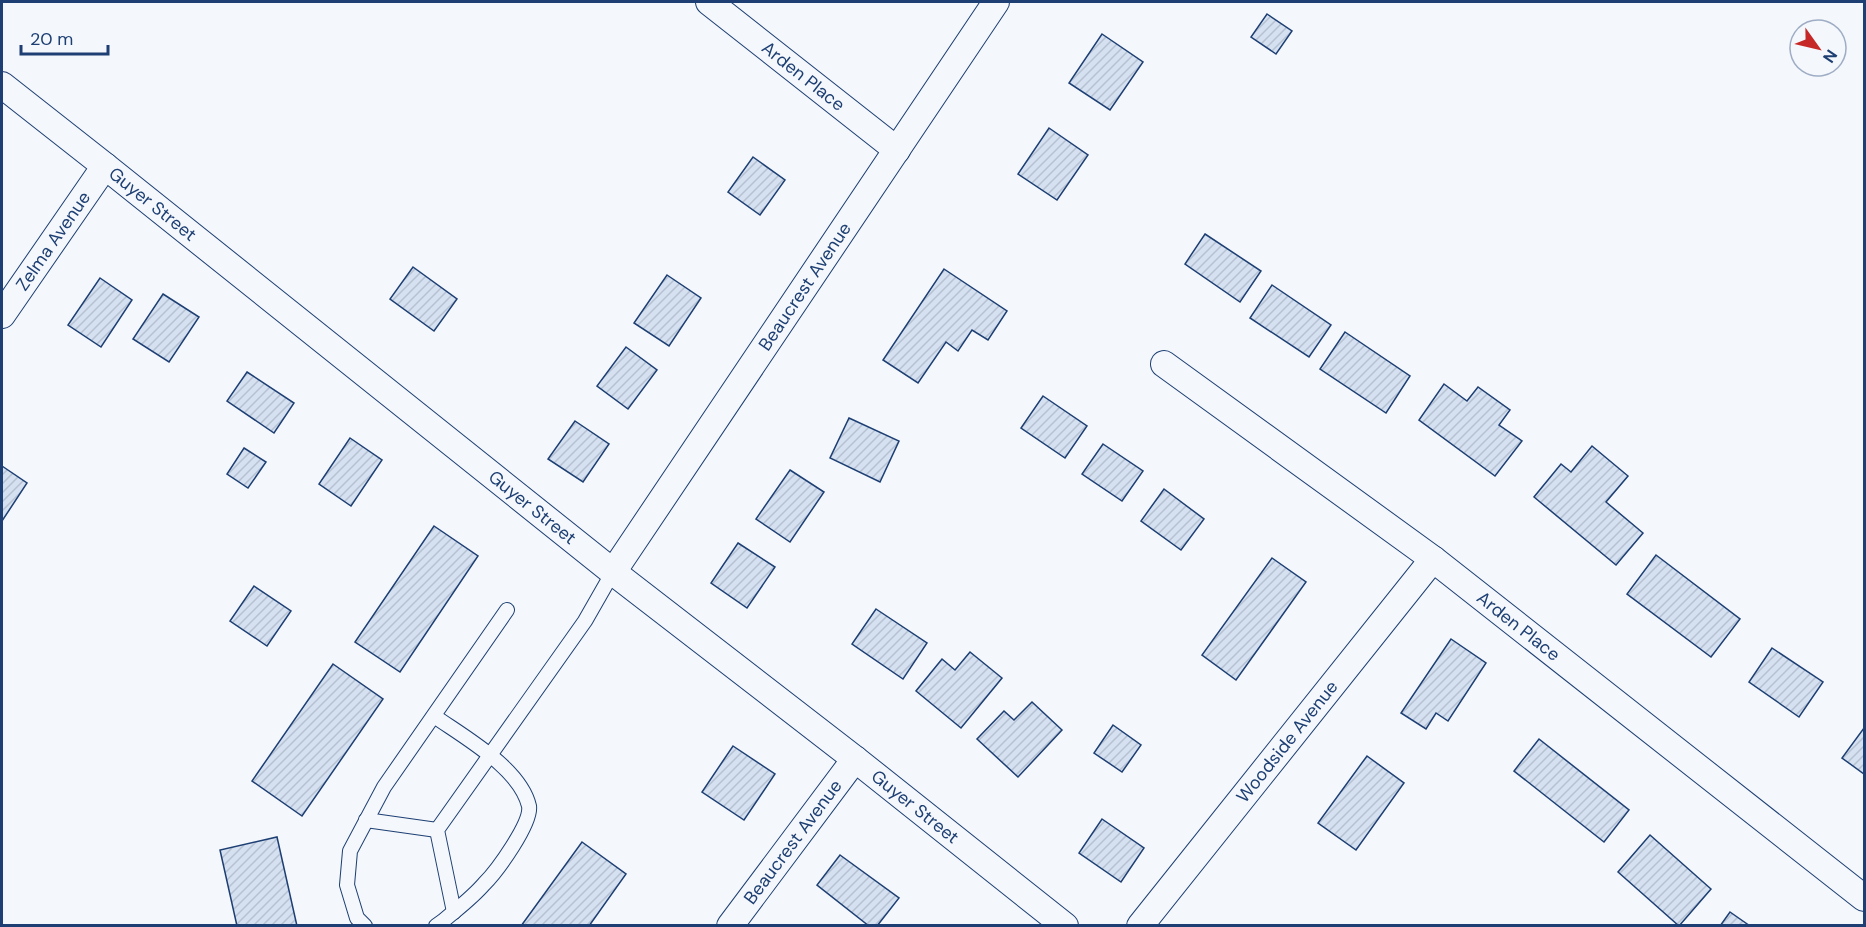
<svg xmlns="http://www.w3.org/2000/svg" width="1866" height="927" viewBox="0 0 1866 927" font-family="'DM Sans',sans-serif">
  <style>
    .building { fill: url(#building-hatch); stroke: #1d3f73; stroke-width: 1.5 }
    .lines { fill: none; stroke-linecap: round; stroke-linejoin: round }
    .lane-casing { stroke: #1d3f73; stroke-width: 16 }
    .street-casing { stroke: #1d3f73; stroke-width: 28 }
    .lane { stroke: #f4f7fb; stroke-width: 14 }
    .street { stroke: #f4f7fb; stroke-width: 26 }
    .labels { text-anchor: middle; stroke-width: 4.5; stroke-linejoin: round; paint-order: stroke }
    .street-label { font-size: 18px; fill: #1d3f73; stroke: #f4f7fb }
  </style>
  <defs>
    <pattern id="building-hatch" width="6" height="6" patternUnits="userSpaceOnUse" patternTransform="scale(1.5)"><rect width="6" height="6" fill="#d5e0f0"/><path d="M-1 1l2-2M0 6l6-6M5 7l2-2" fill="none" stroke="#b6c1d1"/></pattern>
  </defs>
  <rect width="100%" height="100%" fill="#f4f7fb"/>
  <!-- building -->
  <g class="building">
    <polygon points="1267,14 1292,31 1276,54 1251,37"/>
    <polygon points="1102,34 1143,62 1110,110 1069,83"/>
    <polygon points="1049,128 1088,155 1057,200 1018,174"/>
    <polygon points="753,157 785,180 760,215 728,192"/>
    <polygon points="1205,234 1261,271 1240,302 1185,264"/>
    <polygon points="413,267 457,299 434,331 390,299"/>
    <polygon points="944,269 1007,311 988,340 972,330 958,351 946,342 918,383 883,360"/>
    <polygon points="667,275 701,298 669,346 634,323"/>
    <polygon points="100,278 132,300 101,347 68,325"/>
    <polygon points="1272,285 1331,325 1309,357 1250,318"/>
    <polygon points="163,294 199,317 169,362 133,339"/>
    <polygon points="1345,332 1410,376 1386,413 1320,369"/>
    <polygon points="626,347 657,370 628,409 597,386"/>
    <polygon points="247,372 294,403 274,433 227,401"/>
    <polygon points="1444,384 1467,401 1478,387 1510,410 1499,425 1522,441 1495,476 1419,420"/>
    <polygon points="1043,396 1087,426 1065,458 1021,428"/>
    <polygon points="849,418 899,441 880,482 830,458"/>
    <polygon points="575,421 609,444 583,482 548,459"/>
    <polygon points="350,438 382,460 351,506 319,484"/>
    <polygon points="1103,444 1143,471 1122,501 1082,474"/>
    <polygon points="1592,446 1628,476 1606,502 1643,533 1616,565 1534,497 1561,464 1571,472"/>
    <polygon points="244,448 266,462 248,488 227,474"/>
    <polygon points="2,466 27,483 2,521"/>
    <polygon points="790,470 824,492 790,542 756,519"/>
    <polygon points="1164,489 1204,519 1181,550 1141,521"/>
    <polygon points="434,526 478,556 400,672 355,642"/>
    <polygon points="738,543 775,567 747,608 711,583"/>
    <polygon points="1656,555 1740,619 1711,657 1627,594"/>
    <polygon points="1272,558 1306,582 1236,680 1202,655"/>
    <polygon points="254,586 291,611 267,646 230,621"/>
    <polygon points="876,609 927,643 903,679 852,644"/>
    <polygon points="1451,639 1486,663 1448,721 1436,713 1426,729 1401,713"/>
    <polygon points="1772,648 1823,682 1799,717 1749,682"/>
    <polygon points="970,652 1002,678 961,728 916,691 942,659 955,670"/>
    <polygon points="333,664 383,699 302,816 252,781"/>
    <polygon points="1032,702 1062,730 1018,777 977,739 1004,711 1014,720"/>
    <polygon points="1113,725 1141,745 1122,772 1094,753"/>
    <polygon points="1864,728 1864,774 1842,758"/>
    <polygon points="1539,739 1629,810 1604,842 1514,771"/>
    <polygon points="733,746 775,774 744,820 702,792"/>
    <polygon points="1367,756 1404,783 1356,850 1318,823"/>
    <polygon points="1102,819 1144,848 1121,882 1079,853"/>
    <polygon points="1650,835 1711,889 1679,926 1618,872"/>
    <polygon points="277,837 297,926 237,926 220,850"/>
    <polygon points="582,842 626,874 589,926 521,926"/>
    <polygon points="840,855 899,898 877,926 869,926 817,885"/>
    <polygon points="1730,912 1750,926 1720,926"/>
  </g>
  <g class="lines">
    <!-- lane casing -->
    <g class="lane-casing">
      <g id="lane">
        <path d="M434,716c30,21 86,52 95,90 3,17 -32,65 -45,78 -12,14 -27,25 -41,37l-7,5"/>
        <polyline points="366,820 437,830"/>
        <polyline points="454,912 437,830 585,621 613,572"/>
        <polyline points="365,926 357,918 347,885 350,851 384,787 507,610"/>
      </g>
    </g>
    <!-- street casing -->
    <g class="street-casing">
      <g id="street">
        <path id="s1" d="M709,2l188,148"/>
        <path id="s2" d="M2,85l103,81 508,406 242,187 210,167"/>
        <path id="s3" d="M2,315l103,-149"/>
        <path id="s4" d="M1164,364l269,195 431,339"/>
        <path id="s5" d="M613,572l383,-570"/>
        <path id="s6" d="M730,926l125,-167"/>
        <path id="s7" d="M1140,926l293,-367"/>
      </g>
    </g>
    <!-- lane -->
    <use href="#lane" class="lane"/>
    <!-- street -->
    <use href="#street" class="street"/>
  </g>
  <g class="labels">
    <!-- street labels -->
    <g class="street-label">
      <text dy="6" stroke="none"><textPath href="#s1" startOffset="120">Arden Place</textPath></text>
      <text dy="6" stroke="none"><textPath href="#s2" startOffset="192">Guyer Street</textPath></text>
      <text dy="6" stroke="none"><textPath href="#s3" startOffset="90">Zelma Avenue</textPath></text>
      <text dy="6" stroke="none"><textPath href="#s5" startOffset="344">Beaucrest Avenue</textPath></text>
      <text dy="6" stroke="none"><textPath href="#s2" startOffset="678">Guyer Street</textPath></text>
      <text dy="6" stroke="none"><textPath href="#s4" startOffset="441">Arden Place</textPath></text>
      <text dy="6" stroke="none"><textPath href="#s7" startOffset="236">Woodside Avenue</textPath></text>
      <text dy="6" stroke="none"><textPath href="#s2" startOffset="1164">Guyer Street</textPath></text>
      <text dy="6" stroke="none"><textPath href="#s6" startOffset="105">Beaucrest Avenue</textPath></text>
    </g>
  </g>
  <!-- border -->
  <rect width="1866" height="927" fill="none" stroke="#1d3f73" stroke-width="6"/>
  <!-- north arrow -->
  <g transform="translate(1818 48) rotate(124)"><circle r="28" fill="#f4f7fb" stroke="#9eadc5" stroke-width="1.5"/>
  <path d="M0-4.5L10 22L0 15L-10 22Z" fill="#c62828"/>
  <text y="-9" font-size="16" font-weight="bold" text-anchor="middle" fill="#1d3f73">N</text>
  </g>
  <!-- scale -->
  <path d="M21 45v9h87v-9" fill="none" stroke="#1d3f73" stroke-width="3"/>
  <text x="30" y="45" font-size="18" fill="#1d3f73" stroke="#f4f7fb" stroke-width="4.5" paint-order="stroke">20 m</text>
</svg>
